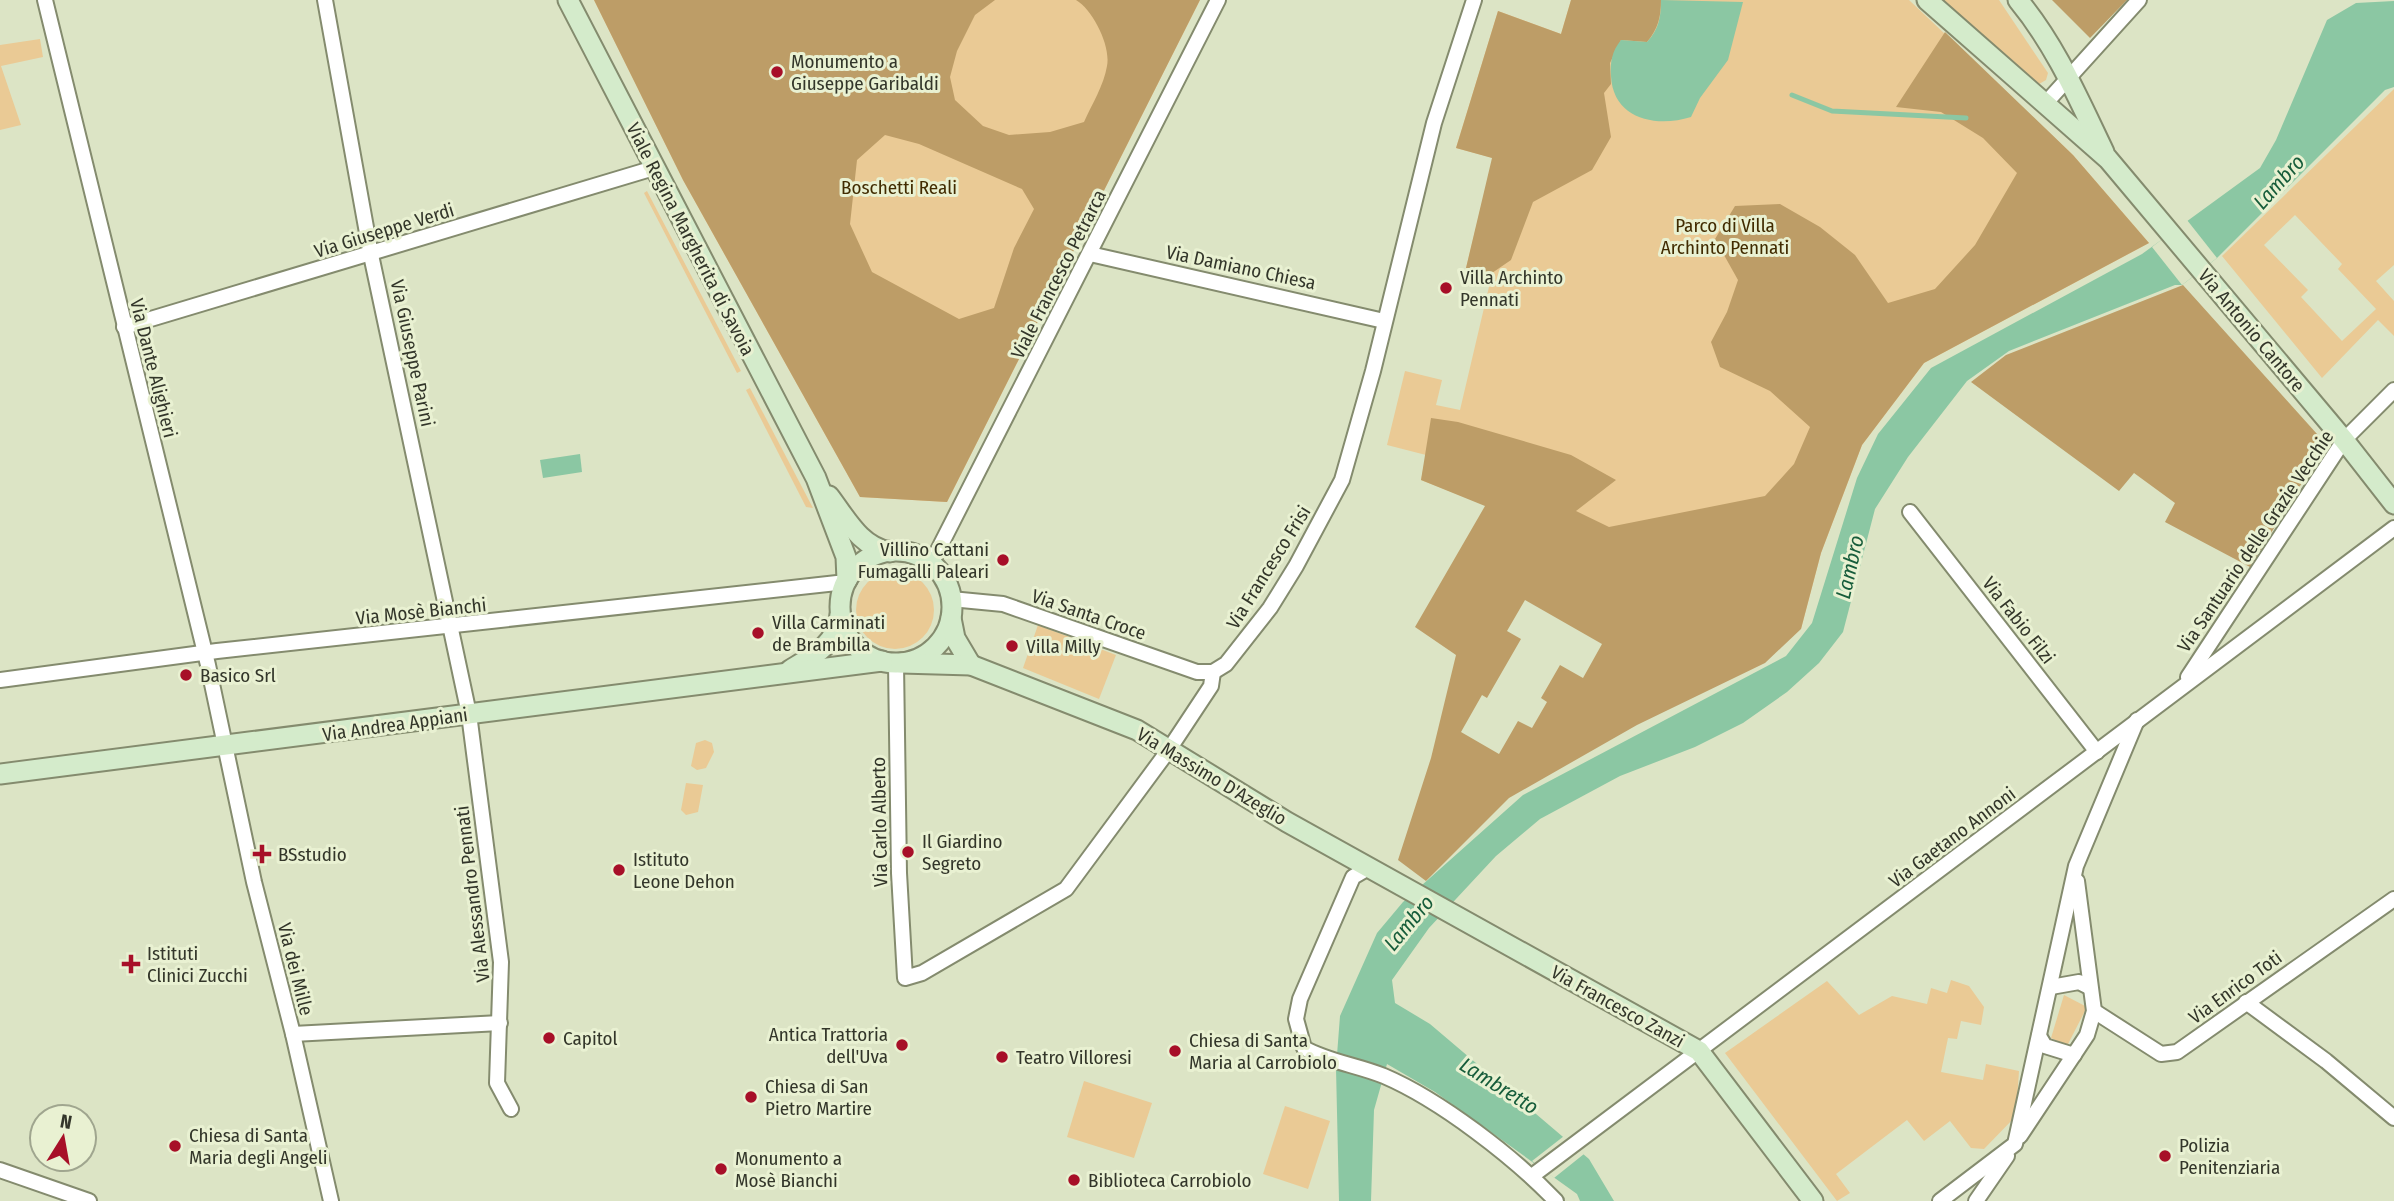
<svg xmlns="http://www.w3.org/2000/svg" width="2394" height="1201" viewBox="0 0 2394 1201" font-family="'Fira Sans Condensed',sans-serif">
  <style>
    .green { fill: #eaca95; fill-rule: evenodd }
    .forest { fill: #bd9d67; fill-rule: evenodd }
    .water { fill: #8bc7a3 }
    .pier { fill: #dce4c5 }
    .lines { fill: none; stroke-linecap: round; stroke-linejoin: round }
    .stream { stroke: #8bc7a3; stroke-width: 5 }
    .street-casing { stroke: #848b6e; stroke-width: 18 }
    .secondary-casing { stroke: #848b6e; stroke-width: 23 }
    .street { stroke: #fff; stroke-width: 14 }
    .secondary { stroke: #d4ebcb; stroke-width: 19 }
    .poi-dot { fill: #a70f28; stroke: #e9f1d2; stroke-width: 2.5 }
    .labels { text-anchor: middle; stroke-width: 6; stroke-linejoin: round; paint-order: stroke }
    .poi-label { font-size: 19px; fill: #33362a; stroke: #e9f1d2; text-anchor: start }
    .park-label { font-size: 19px; fill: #412b00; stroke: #e9f1d2 }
    .street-label { font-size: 19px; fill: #33362a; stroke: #e9f1d2 }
    .water-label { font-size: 21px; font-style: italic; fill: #175d3b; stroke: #e9f1d2 }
  </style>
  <rect width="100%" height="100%" fill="#dce4c5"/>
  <!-- green -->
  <g class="green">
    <polygon points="594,0 1200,0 947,502 860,497 683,180"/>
    <polygon points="1571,0 1909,0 2073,155 2149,243 1924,363 1862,445 1821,553 1801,629 1421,480 1426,455 1387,445 1405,371 1442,380 1436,405 1460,410 1492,274 1466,268 1493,158 1456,148 1498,11 1561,34"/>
    <polygon points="1942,0 1999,0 2048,73 2046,80 2039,84 2031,80"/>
    <polygon points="40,39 43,57 1,66 21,125 0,130 0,45"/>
    <path d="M2394,89v176l-18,16 18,20v35l-16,-16 -56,58 -100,-122zM2295,215l47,49 -4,5 38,40 -34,32 -41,-44 7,-7 -44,-45z"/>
    <polygon points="647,191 741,371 737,373 644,193"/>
    <polygon points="750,388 813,508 806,507 746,390"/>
    <circle cx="895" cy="610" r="39"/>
    <polygon points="1038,625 1116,655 1099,699 1023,668"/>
    <polygon points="705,740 712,743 714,752 706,768 697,770 691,766 696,743"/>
    <polygon points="686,783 703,785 698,812 686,815 681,810"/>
    <polygon points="1951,980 1969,986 1984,1007 1981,1025 1961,1021 1957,1039 1948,1038 1941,1072 1983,1080 1986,1064 2019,1071 2016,1116 1984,1149 1971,1148 1950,1121 1924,1141 1907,1120 1836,1174 1850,1193 1837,1201 1725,1053 1827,981 1859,1015 1892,996 1927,1004 1931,988 1947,993"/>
    <polygon points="2064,995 2087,1007 2067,1046 2051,1038"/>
    <polygon points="1084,1081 1152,1103 1134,1158 1067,1137"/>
    <polygon points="1285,1106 1330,1121 1308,1189 1263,1174"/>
  </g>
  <!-- forest -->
  <g class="forest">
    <path d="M594,0h401l-20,15 -18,36 -7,26 5,23 28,26 26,9 41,-3 34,-10c8,-18 20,-37 23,-56 4,-20 -14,-56 -31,-66h124l-253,502 -87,-5 -177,-317zM885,135l34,9 103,45 12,20 -20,39 -20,60 -35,11 -87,-47 -22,-48 7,-64z"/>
    <path d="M1571,0h90c0,17 -3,29 -14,42l-26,-2 -11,23 1,21 -7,9 7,44 -19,33 -59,32 -22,58 -19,13 -26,-5 26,-110 -36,-10 42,-137 63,23z"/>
    <polygon points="2052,0 2127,0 2090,38"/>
    <path d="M1945,32l128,123 76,88 -225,120 -62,82 -41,108 -20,76 -36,34 -128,62 -128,73 -83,83 -28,-21 33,-102 25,-103 -41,-28 70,-121 -64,-26 10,-62 27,4 113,33 45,25 -40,31 33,16 156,-31 29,-32 16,-37 -40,-36 -50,-24 -9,-25 16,-30 11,-32 -23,-41 20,-33 45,-2 40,23 35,28 33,48 47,-14 40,-44 42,-72 -34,-35 -42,-26 -45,-5zM1525,600l77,44 -19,34 -23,-13 -19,33 6,4 -15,26 -14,-7 -19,33 -38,-22 21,-37 5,3 34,-59 -14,-8z"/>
    <polygon points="2183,285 2326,444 2250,567 2165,522 2175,503 2134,473 2119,491 1971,382 2006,355"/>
  </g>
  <!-- water -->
  <g class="water">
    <path d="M1661,0l82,2 -15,58 -28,38 -9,19c-35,11 -78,2 -80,-41 -1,-14 1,-25 10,-36l26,2c12,-13 14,-25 14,-42z"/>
    <polygon points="2394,1 2394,87 2385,90 2217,258 2182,285 2175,285 2009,351 1967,381 1908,457 1875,509 1843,632 1819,663 1787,692 1743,723 1695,747 1620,776 1540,819 1496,856 1429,928 1392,980 1395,1003 1430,1024 1589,1159 1614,1201 1580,1201 1577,1194 1435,1092 1387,1064 1374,1110 1371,1201 1339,1201 1336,1068 1340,1016 1377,933 1403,902 1523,795 1786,656 1812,623 1857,478 1878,434 1931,368 2142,254 2260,168 2276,140 2327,20 2356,3"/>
    <polygon points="580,454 582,472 543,478 540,460"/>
  </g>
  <!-- pier -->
  <g class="pier">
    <polygon points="2187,220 2217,258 2182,285 2152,247"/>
    <polygon points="1564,1136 1584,1154 1554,1178 1532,1161"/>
  </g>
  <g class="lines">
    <!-- stream -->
    <polyline class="stream" points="1792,95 1832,111 1966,118"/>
    <!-- street casing -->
    <g class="street-casing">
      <g id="street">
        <polyline points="45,0 208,665 254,882 293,1034 331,1201"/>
        <polyline points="325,0 371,255 469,714 501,962 497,1083 511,1109"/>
        <polyline points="2044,105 2139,0"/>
        <polyline points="1090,254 1384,321"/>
        <polyline points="124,327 654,168"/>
        <polyline points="1910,512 2097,752"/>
        <polyline points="931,564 1218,0"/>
        <polyline points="951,599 1003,604 1197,672 1213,672 1226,664 1270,608 1296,566 1342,480 1373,371 1434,123 1474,0"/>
        <polyline points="896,663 899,873 905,978 922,973 1066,889 1168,751 1211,686 1213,672"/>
        <polyline points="2188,677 2344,440 2394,390"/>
        <polyline points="0,680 217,651 846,582"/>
        <path d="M1370,867l-17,10 -53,122 -4,20 8,29c25,14 53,17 80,28 56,24 130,81 172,125"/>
        <polyline points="2051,987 2079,982 2089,987"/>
        <polyline points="2246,1002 2326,1061 2394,1118"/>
        <polyline points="2094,1011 2161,1054 2177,1052 2394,899"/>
        <polyline points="293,1034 500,1023"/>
        <polyline points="2039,1036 2045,1046 2074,1055"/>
        <polyline points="2020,1136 2087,1035 2094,1011 2077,881"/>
        <polyline points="0,1170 89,1201"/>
        <polyline points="1532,1176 2394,528"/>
        <polyline points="1940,1201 2015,1144 2076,866 2137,720"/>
        <polyline points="1976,1201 2007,1156"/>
      </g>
    </g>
    <!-- secondary casing -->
    <g class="secondary-casing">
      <g id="secondary">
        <polyline points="568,0 816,478 846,557 847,580"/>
        <polyline points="1927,0 2108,159 2344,440 2394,504"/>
        <path d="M2018,0c38,46 60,98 86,152"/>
        <path d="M829,496c17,22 31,51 61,56"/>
        <circle cx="896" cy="607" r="56"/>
        <polyline points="951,618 955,638 971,665"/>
        <polyline points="901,663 971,665 1137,730 1287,822 1699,1051 1813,1201"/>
        <path d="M790,670c23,-14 46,-25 50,-55"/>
        <polyline points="0,774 882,661"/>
      </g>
    </g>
    <!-- street -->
    <use href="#street" class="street"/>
    <!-- secondary -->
    <use href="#secondary" class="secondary"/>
  </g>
  <!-- markers -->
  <g class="poi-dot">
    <circle cx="777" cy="72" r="7"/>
    <circle cx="1446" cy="288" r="7"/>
    <circle cx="1003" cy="560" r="7"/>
    <circle cx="758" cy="633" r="7"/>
    <circle cx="1012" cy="646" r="7"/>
    <circle cx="186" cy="675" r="7"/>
    <circle cx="908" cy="852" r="7"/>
    <path d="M258.5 843.5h7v7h7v7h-7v7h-7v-7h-7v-7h7z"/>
    <circle cx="619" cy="870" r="7"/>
    <path d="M127.5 953.5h7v7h7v7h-7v7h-7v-7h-7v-7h7z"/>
    <circle cx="549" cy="1038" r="7"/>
    <circle cx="902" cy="1045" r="7"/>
    <circle cx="1175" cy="1051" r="7"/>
    <circle cx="1002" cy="1057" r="7"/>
    <circle cx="751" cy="1097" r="7"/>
    <circle cx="175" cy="1146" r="7"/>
    <circle cx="2165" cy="1156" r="7"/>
    <circle cx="721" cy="1169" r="7"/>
    <circle cx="1074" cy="1180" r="7"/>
  </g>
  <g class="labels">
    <!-- poi labels -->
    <g class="poi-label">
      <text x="791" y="68">Monumento a<tspan x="791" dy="22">Giuseppe Garibaldi</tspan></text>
      <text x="1460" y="284">Villa Archinto<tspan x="1460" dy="22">Pennati</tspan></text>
      <text x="989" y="556" text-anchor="end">Villino Cattani<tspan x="989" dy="22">Fumagalli Paleari</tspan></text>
      <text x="772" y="629">Villa Carminati<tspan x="772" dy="22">de Brambilla</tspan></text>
      <text x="1026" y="653">Villa Milly</text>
      <text x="200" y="682">Basico Srl</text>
      <text x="922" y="848">Il Giardino<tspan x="922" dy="22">Segreto</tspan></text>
      <text x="278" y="861">BSstudio</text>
      <text x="633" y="866">Istituto<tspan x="633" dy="22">Leone Dehon</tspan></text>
      <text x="147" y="960">Istituti<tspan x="147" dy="22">Clinici Zucchi</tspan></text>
      <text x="888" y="1041" text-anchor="end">Antica Trattoria<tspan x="888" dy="22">dell'Uva</tspan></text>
      <text x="563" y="1045">Capitol</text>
      <text x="1189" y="1047">Chiesa di Santa<tspan x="1189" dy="22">Maria al Carrobiolo</tspan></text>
      <text x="1016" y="1064">Teatro Villoresi</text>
      <text x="765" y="1093">Chiesa di San<tspan x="765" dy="22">Pietro Martire</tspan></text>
      <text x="189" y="1142">Chiesa di Santa<tspan x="189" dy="22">Maria degli Angeli</tspan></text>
      <text x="2179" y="1152">Polizia<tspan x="2179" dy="22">Penitenziaria</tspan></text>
      <text x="735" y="1165">Monumento a<tspan x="735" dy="22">Mosè Bianchi</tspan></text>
      <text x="1088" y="1187">Biblioteca Carrobiolo</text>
    </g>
    <!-- park labels -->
    <g class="park-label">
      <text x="899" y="194">Boschetti Reali</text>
      <text x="1725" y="232">Parco di Villa<tspan x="1725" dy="22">Archinto Pennati</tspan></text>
    </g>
    <!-- street labels -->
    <g class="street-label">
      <text transform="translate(384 230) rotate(-17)" y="7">Via Giuseppe Verdi</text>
      <text transform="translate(691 239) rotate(63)" y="7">Viale Regina Margherita di Savoia</text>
      <text transform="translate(1241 267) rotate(12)" y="7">Via Damiano Chiesa</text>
      <text transform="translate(1058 274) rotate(-63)" y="7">Viale Francesco Petrarca</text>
      <text transform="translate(2252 330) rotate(50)" y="7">Via Antonio Cantore</text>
      <text transform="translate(413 353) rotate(78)" y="7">Via Giuseppe Parini</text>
      <text transform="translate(154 368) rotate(76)" y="7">Via Dante Alighieri</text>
      <text transform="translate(2255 541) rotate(-56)" y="7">Via Santuario delle Grazie Vecchie</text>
      <text transform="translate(1268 567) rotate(-58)" y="7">Via Francesco Frisi</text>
      <text transform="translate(421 611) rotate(-6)" y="7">Via Mosè Bianchi</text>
      <text transform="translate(1089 614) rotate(19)" y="7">Via Santa Croce</text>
      <text transform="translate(2019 620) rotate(52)" y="7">Via Fabio Filzi</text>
      <text transform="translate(395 724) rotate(-8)" y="7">Via Andrea Appiani</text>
      <text transform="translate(1212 776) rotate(31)" y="7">Via Massimo D'Azeglio</text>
      <text transform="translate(879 822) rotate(-91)" y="7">Via Carlo Alberto</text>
      <text transform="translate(1952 837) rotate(-37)" y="7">Via Gaetano Annoni</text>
      <text transform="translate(472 894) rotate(-97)" y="7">Via Alessandro Pennati</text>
      <text transform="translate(296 969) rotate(76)" y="7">Via dei Mille</text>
      <text transform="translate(2235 987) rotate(-36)" y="7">Via Enrico Toti</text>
      <text transform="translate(1618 1006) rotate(29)" y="7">Via Francesco Zanzi</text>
    </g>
    <!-- water labels -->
    <g class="water-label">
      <text transform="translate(2279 182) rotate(-48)" y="7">Lambro</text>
      <text transform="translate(1850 567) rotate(-77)" y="7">Lambro</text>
      <text transform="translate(1409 923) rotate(-50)" y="7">Lambro</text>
      <text transform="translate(1499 1086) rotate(32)" y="7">Lambretto</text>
    </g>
  </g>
  <!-- north arrow -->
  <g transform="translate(63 1138) rotate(11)"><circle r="33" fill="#e9f1d2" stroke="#a0a68f" stroke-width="2"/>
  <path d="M0-5L12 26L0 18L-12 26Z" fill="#a70f28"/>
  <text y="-10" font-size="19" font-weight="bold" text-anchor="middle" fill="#33362a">N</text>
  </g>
</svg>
